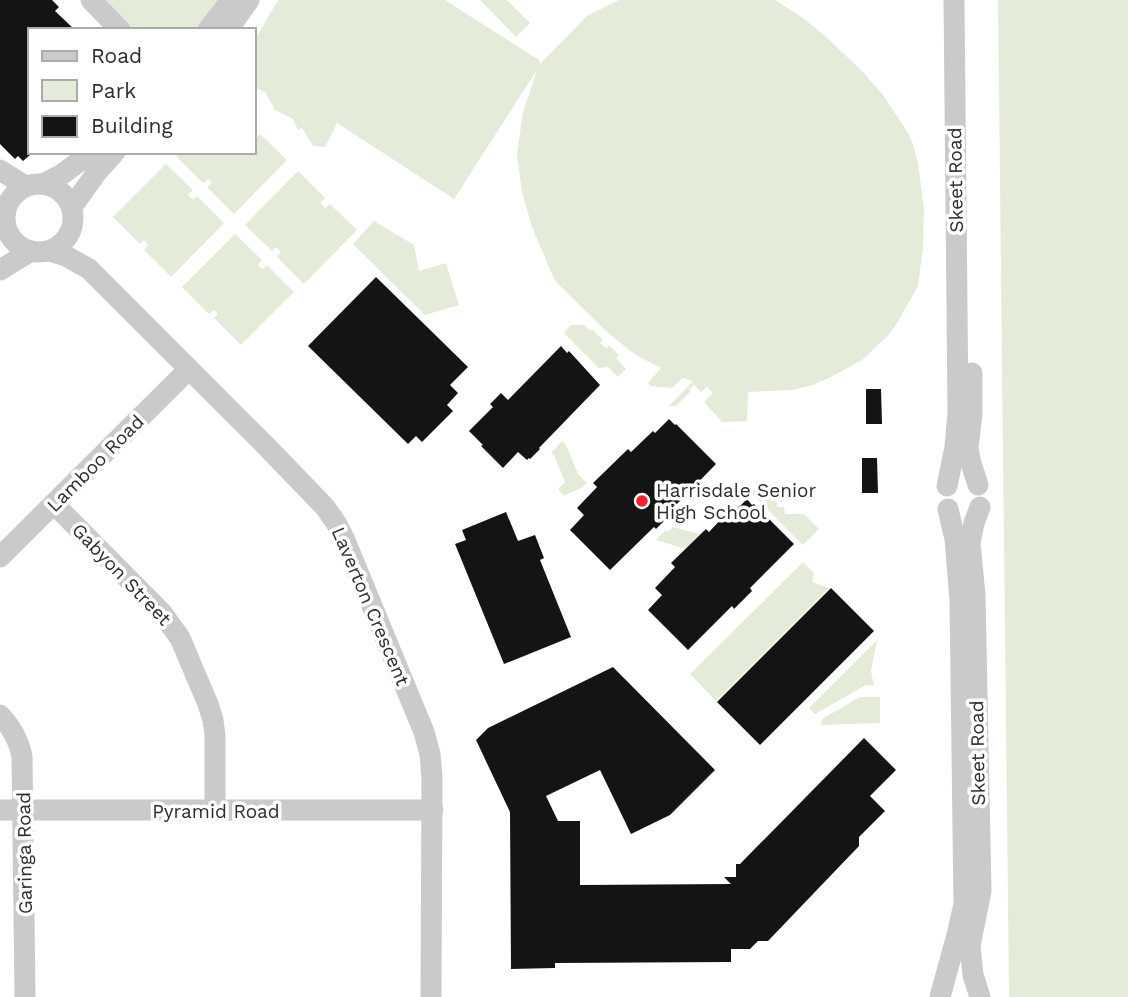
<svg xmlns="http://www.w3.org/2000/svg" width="1128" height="997" viewBox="0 0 1128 997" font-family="'Work Sans',sans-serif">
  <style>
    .green { fill: #e4ecd9 }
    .building { fill: #141414 }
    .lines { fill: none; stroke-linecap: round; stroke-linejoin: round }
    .minor { stroke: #cacaca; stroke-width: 21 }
    .poi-dot { fill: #f41f30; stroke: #fff; stroke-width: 2.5 }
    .labels { text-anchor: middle; stroke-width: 7; stroke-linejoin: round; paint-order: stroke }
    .street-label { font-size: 19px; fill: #2d2d2d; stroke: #fff }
    .poi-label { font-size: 19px; fill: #2d2d2d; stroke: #fff; text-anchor: start }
  </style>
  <rect width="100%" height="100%" fill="#fff"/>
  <!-- green -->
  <g class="green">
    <polygon points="101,0 220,0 196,30 131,30"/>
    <polygon points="278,0 445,0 539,60 540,64 587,16 619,0 775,0 803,18 824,35 861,70 883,95 908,133 913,144 918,163 924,209 923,248 918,286 897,323 889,335 862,360 831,377 813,385 792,390 748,392 747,421 722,422 704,402 713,393 707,387 701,392 694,385 690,389 691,391 676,406 669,406 693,381 683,378 672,388 650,386 648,383 661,368 637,356 609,334 555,281 532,227 522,192 517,154 523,112 537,70 454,199 337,123 325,147 313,146 302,128 298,130 293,119 275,110 265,92 254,87 254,77 257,72 254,70 254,41"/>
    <polygon points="480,0 507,0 530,23 516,37"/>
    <polygon points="998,0 1128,0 1128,997 1009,997"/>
    <polygon points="260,134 287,160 234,214 207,187 212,183 208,179 203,183 176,156 180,152 254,152 254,136 256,138"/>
    <polygon points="166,164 193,190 188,195 193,200 197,196 224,223 171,277 144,250 148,245 144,240 140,244 113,217"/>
    <polygon points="298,171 325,198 320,203 325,208 330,204 357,230 304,284 277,257 281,252 276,247 272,251 245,225"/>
    <polygon points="374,221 414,245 419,271 446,263 459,305 425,315 353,244"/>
    <polygon points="235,234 262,260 258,265 262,269 267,265 294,292 241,345 214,318 218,314 214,310 209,314 182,287"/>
    <polygon points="571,325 584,325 590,331 592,329 603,340 600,343 606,348 609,345 619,355 616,358 626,369 618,377 608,367 599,368 564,333"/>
    <polygon points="562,441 566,445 578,474 587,483 581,488 564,496 558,489 565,482 554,455 551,453"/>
    <polygon points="761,484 776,484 777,507 784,507 785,514 804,514 819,529 803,545 751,493"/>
    <polygon points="673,527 700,534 686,549 656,540 666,530 668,532"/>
    <polygon points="803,562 814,573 812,582 829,588 716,701 690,674"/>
    <polygon points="877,640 871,671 874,686 866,685 815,714 809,708"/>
    <polygon points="860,697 880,697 880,723 821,725 822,719"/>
  </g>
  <!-- building -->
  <g class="building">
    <polygon points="0,0 52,0 59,7 55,11 75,30 30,30 30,155 23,161 18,156 15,159 0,144"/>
    <polygon points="376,277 468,367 450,385 458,393 447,405 453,411 422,442 416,436 408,444 308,346"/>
    <polygon points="561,346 567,353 569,351 600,385 539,448 540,449 530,459 529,458 527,460 518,452 503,468 481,446 483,445 469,431 493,407 490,404 501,393 508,400"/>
    <polygon points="866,389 881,389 882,424 866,424"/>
    <polygon points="669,419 675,425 676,424 716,464 672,509 674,511 656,529 654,527 610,570 570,530 584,515 577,508 597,487 593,483 628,449 631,452 653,431 655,433"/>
    <polygon points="862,458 877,458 878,493 862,493"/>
    <polygon points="747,499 752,505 754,504 794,544 750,588 752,591 734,609 732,606 688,650 648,610 662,595 655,588 675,567 671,563 706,529 709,532 727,513 740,506"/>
    <polygon points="506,512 518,541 535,535 544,558 540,560 571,637 504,664 455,544 466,540 462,530"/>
    <polygon points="831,588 874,631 760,745 717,702"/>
    <polygon points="613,667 715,770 670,815 631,834 600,770 546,796 558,821 580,821 580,885 731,884 724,877 736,877 736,864 740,864 864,738 896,770 870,796 885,811 859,837 859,846 768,941 758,941 750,949 731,949 731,962 555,963 555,968 511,969 510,812 476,740 488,728"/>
  </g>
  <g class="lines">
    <!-- minor -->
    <g class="minor">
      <polyline points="91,0 120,30"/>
      <polyline points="208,30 231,0"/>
      <polyline points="228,30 249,0"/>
      <polyline points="0,170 25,186"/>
      <polyline points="43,184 61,175 92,152"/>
      <circle cx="39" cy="218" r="34"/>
      <polyline points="72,207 97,172 115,152"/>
      <polyline points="49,251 66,256 89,269 267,447 324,506 335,521 344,538 424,732 430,754 432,777 431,997"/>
      <polyline points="0,270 31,251"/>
      <polyline points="972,373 972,413 968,448 970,460 978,485"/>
      <polyline points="947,486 955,447 958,412 954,0"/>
      <polyline points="54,504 162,613 180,638 208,704 213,720 215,736 215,811"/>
      <polyline points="980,507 974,523 970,543 975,595 981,891 970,946 973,975 980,997"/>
      <polyline points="0,557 189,369"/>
      <path d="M0,715c12,13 18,24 22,41l3,241"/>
      <polyline points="0,810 433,810"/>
      <polyline points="940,997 957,935 964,904 960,600 955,539 948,509"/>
    </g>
  </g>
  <!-- markers -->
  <circle class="poi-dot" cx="642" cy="501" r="7"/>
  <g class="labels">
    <!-- street labels -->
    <g class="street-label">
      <text transform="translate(955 180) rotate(-91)" y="7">Skeet Road</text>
      <text transform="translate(95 463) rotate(-45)" y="7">Lamboo Road</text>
      <text transform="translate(122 574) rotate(46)" y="7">Gabyon Street</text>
      <text transform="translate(371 606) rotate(67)" y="7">Laverton Crescent</text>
      <text transform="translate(977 753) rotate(-91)" y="7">Skeet Road</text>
      <text x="216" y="818">Pyramid Road</text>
      <text transform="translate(24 853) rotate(-91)" y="7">Garinga Road</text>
    </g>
    <!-- poi labels -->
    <g class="poi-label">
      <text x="656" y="497">Harrisdale Senior<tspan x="656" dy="22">High School</tspan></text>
    </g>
  </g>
  <!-- legend -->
  <rect x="28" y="28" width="228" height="126" fill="#ffffff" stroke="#ababab" stroke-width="2"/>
  <rect x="42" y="51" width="35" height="10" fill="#cacaca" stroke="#ababab" stroke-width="2"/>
  <text x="91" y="63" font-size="21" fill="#2d2d2d">Road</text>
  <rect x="42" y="80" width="35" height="21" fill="#e4ecd9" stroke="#ababab" stroke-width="2"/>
  <text x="91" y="98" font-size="21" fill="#2d2d2d">Park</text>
  <rect x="42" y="116" width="35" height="21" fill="#141414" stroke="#ababab" stroke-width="2"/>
  <text x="91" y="133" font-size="21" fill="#2d2d2d">Building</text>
</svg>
